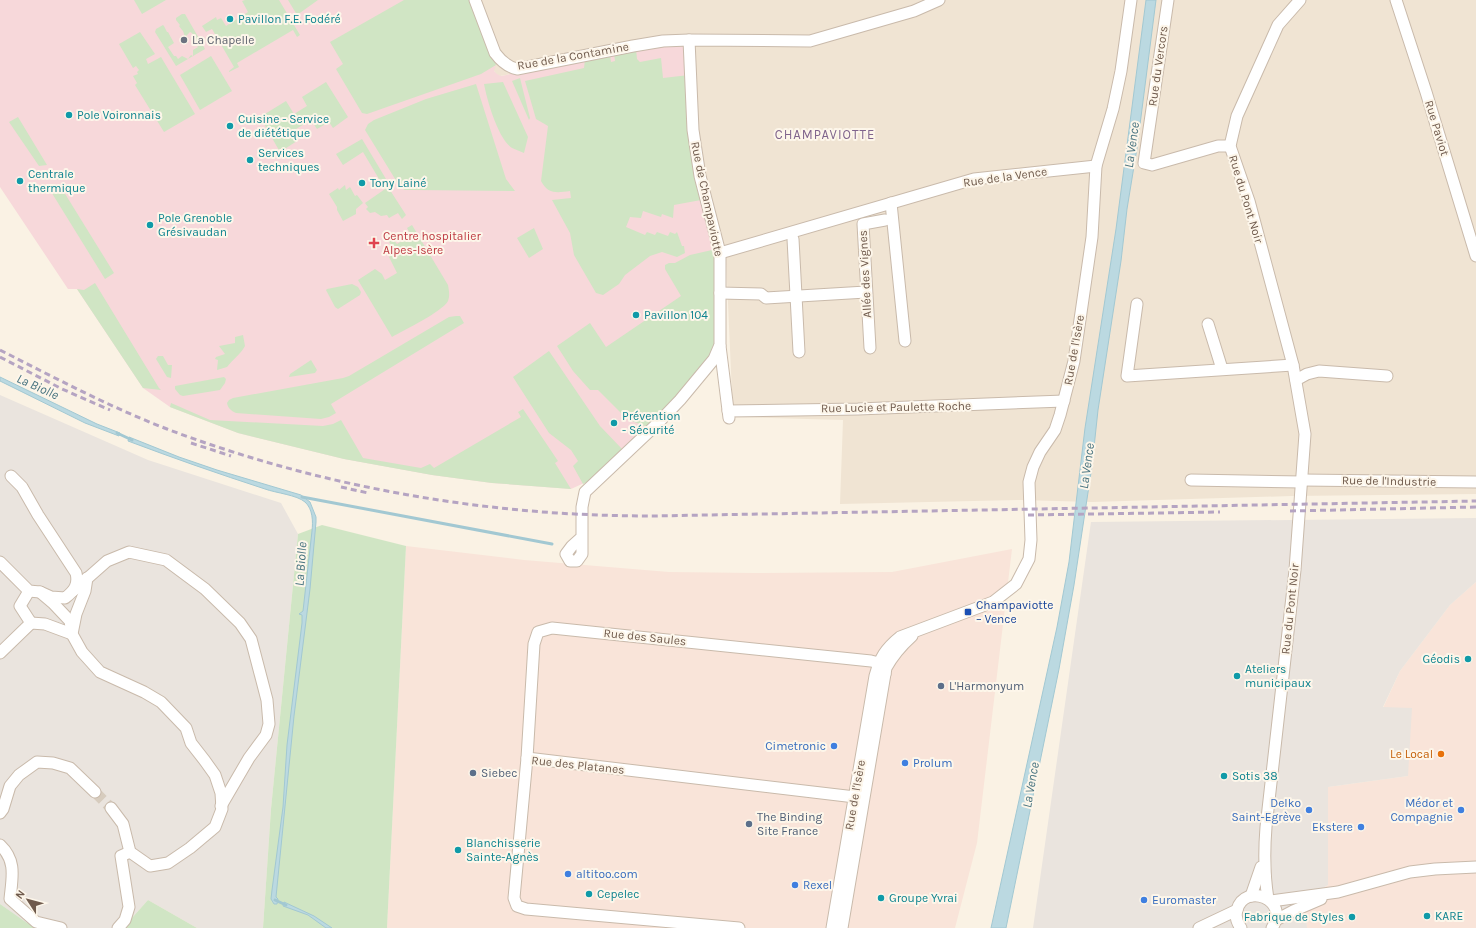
<svg xmlns="http://www.w3.org/2000/svg" width="1476" height="928" viewBox="0 0 1476 928" font-family="Karla,sans-serif">
  <style>
    .residential { fill: #f0e4d3 }
    .commercial { fill: #f9e4d9 }
    .industrial { fill: #eae4de }
    .medical { fill: #f7d8da }
    .green { fill: #d0e5c4 }
    .water { fill: #bbd9e1; stroke: #a2c8d2 }
    .lines { fill: none; stroke-linecap: round; stroke-linejoin: round }
    .stream { stroke: #a2c8d2; stroke-width: 3 }
    .minor-tunnel { stroke: #d7ccbe; stroke-width: 11; stroke-dasharray: 11 5.5; stroke-linecap: butt }
    .minor-casing { stroke: #c9baab; stroke-width: 13 }
    .minor { stroke: #fff; stroke-width: 11 }
    .rail { stroke: #b5a4c2; stroke-width: 3; stroke-dasharray: 6 4; stroke-linecap: butt }
    .culture-dot { fill: #0f9aa8; stroke: #fdf6ea; stroke-width: 1.5 }
    .worship-dot { fill: #6b7280; stroke: #fdf6ea; stroke-width: 1.5 }
    .health-dot { fill: #e0444e; stroke: #fdf6ea; stroke-width: 1.5 }
    .transit-dot { fill: #1a4fb4; stroke: #fdf6ea; stroke-width: 1.5 }
    .service-dot { fill: #5c6f8a; stroke: #fdf6ea; stroke-width: 1.5 }
    .shop-dot { fill: #3f7fe0; stroke: #fdf6ea; stroke-width: 1.5 }
    .food-dot { fill: #e8710a; stroke: #fdf6ea; stroke-width: 1.5 }
    .labels { text-anchor: middle; stroke-width: 4; stroke-linejoin: round; paint-order: stroke }
    .culture-label { font-size: 12px; fill: #0d838f; stroke: #fdf6ea; text-anchor: start }
    .worship-label { font-size: 12px; fill: #5b616d; stroke: #fdf6ea; text-anchor: start }
    .street-label { font-size: 12px; fill: #6f5a4c; stroke: #fdf6ea }
    .health-label { font-size: 12px; fill: #be3a42; stroke: #fdf6ea; text-anchor: start }
    .transit-label { font-size: 12px; fill: #164399; stroke: #fdf6ea; text-anchor: start }
    .service-label { font-size: 12px; fill: #4e5e75; stroke: #fdf6ea; text-anchor: start }
    .shop-label { font-size: 12px; fill: #366cbe; stroke: #fdf6ea; text-anchor: end }
    .food-label { font-size: 12px; fill: #c56008; stroke: #fdf6ea; text-anchor: end }
    .neighbourhood-label { font-size: 13px; letter-spacing: 1px; fill: #80648c; stroke: #fdf6ea }
    .water-label { font-size: 13px; font-style: italic; fill: #487480; stroke: #fdf6ea }
  </style>
  <rect width="100%" height="100%" fill="#faf2e4"/>
  <!-- residential -->
  <polygon class="residential" points="470,0 1476,0 1476,494 1291,496 1092,502 1021,500 840,504 843,420 733,417 726,258 714,255 712,250 694,171 675,47 667,45 500,76 497,75 494,71 494,67"/>
  <!-- commercial -->
  <g class="commercial">
    <polygon points="406,546 524,560 669,572 754,573 892,572 1012,549 977,843 955,928 387,928"/>
    <polygon points="1476,582 1476,928 1307,928 1305,899 1328,885 1328,787 1408,776 1383,708 1400,671 1450,605"/>
  </g>
  <!-- industrial -->
  <g class="industrial">
    <polygon points="0,395 148,460 281,503 298,534 271,809 263,928 197,928 148,900 123,928 42,928 27,924 0,904"/>
    <polygon points="1476,518 1476,582 1450,605 1400,671 1383,707 1412,708 1408,776 1328,787 1328,885 1305,899 1307,928 1033,928 1091,522"/>
  </g>
  <!-- medical -->
  <polygon class="medical" points="0,0 470,0 496,65 494,71 497,74 501,76 614,53 667,45 675,47 685,46 694,171 714,255 688,385 595,478 571,489 492,483 432,475 344,459 238,433 170,407 143,388 77,289 68,289 0,187"/>
  <!-- green -->
  <g class="green">
    <polygon points="134,0 166,0 142,14"/>
    <polygon points="245,0 279,0 300,35 297,37 293,30 237,63 239,67 229,72 229,71 234,67 212,29 206,32 202,26 216,17 217,20 221,18 226,26 248,12 242,1"/>
    <polygon points="288,0 318,0 297,15"/>
    <polygon points="404,0 470,0 496,65 481,74 367,114 362,113 336,69 343,64 330,42"/>
    <polygon points="182,14 185,14 205,49 176,66 155,32 156,29 163,25 164,26 167,32 168,32 174,43 168,47 174,56 176,56 178,59 182,56 188,59 191,55 193,56 193,50 198,47 196,44 197,42 192,33 190,32 185,37 183,31 182,30 179,26 180,25 176,20 176,18"/>
    <polygon points="140,32 155,54 146,59 148,64 161,57 195,114 164,132 135,85 137,83 133,76 138,74 137,72 139,70 136,66 133,68 119,44"/>
    <path d="M636,49l1,10 3,3 21,-4 2,20 26,-3 12,125 -27,5 -1,13 -11,-4 -1,3 -18,-6 -2,7 -11,-1 -4,10 19,8 2,-3 8,3 2,-3 11,4 2,-4 5,2 2,-2 5,14h2l1,7 -8,4 -15,-5 -12,4 -25,19 -6,9 -16,11 -7,-2 -22,-38 -4,-22 -18,-33 19,-2 -1,-7c-14,2 -22,3 -29,-10l7,-55 -12,-7 -11,-38 59,-13 1,-9 25,-5 1,8 4,-1 -1,-8z"/>
    <polygon points="211,56 232,91 200,110 180,75"/>
    <polygon points="520,78 530,118 529,120 512,81"/>
    <polygon points="326,82 348,117 333,128 329,122 317,129 311,120 291,132 297,141 280,152 260,117 286,101 294,114 307,106 302,97"/>
    <path d="M503,82l25,55 -4,16c-4,-2 -8,-3 -12,-5 -14,-9 -25,-48 -28,-64z"/>
    <polygon points="476,84 506,179 515,191 414,190 405,190 400,187 365,130 368,124 374,120 426,99"/>
    <polygon points="18,117 47,165 39,166 9,122"/>
    <polygon points="362,139 386,179 386,182 382,184 363,152 343,165 336,154"/>
    <polygon points="59,184 114,273 105,279 50,190"/>
    <polygon points="345,185 346,190 350,187 355,196 357,195 363,203 356,209 356,214 343,221 337,210 337,207 329,194 338,188 339,190"/>
    <polygon points="388,187 406,215 402,219 398,213 389,218 387,215 381,216 375,212 370,213 366,209 368,207 365,203"/>
    <path d="M412,225l36,60c1,6 2,11 0,16 -6,11 -44,29 -56,36l-34,-57 17,-11 7,5 3,6 12,-7 -8,-16 7,-5 -7,-10 4,-3 4,5 14,-9 -4,-7z"/>
    <polygon points="534,228 543,249 529,258 517,238"/>
    <path d="M712,250c5,14 3,31 3,46 0,15 2,31 0,46 -3,23 -51,67 -68,85l-20,-8 -29,-29h-8l-17,-19 -16,-25 33,-23 16,24 75,-51 -16,-27v-4l4,-2h6l15,-8z"/>
    <polygon points="95,283 159,388 161,390 143,388 77,289 84,290"/>
    <polygon points="352,284 358,287 361,292 360,295 338,309 335,307 326,290 327,289"/>
    <path d="M456,316h4l4,7 -133,81 5,9 -7,4 -8,2 -85,-6c-6,-3 -8,-5 -9,-10l2,-3 4,-2 110,-20 6,-2 100,-59z"/>
    <path d="M243,335l2,11c-4,8 -12,13 -18,21l-10,3 1,-10 -3,-1 1,-2 9,-3 -6,-8 16,-3v-6z"/>
    <polygon points="549,351 600,426 622,449 595,478 583,484 573,466 578,461 571,450 549,433 513,377"/>
    <polygon points="158,356 163,356 168,365 172,365 171,378 167,377 156,359"/>
    <polygon points="311,360 317,370 315,373 289,377 290,374"/>
    <polygon points="224,377 226,379 225,383 220,390 183,396 180,395 175,389 175,386"/>
    <polygon points="171,403 210,420 323,426 333,424 341,420 363,458 421,468 430,464 434,468 521,417 518,412 523,409 558,461 555,463 571,489 492,483 432,475 344,459 238,433 170,407"/>
    <polygon points="322,525 406,546 387,928 263,928 271,809 298,534"/>
    <polygon points="148,900 197,928 123,928"/>
    <polygon points="0,904 27,923 42,928 0,928"/>
  </g>
  <!-- water -->
  <g class="water">
    <polygon points="1146,0 1156,0 1137,148 1127,209 1121,261 1098,410 1092,466 1074,585 1059,669 1006,928 991,928 1057,627 1069,562 1085,428 1116,229"/>
    <polygon points="0,377 97,424 120,433 119,436 85,423 0,381"/>
    <path d="M129,437l50,20 38,13 84,25 9,7 6,15v5l-6,67 -16,127 -18,181 2,2 -1,5h-3l-3,-5 1,-9 11,-83 4,-62 15,-122v-8l-3,-1 4,-3 9,-80c1,-9 1,-22 -7,-29 -8,-7 -29,-9 -40,-13 -46,-15 -92,-31 -137,-48z"/>
    <polygon points="284,902 314,916 332,928 326,928 308,915 283,906"/>
  </g>
  <g class="lines">
    <!-- stream -->
    <g class="stream">
      <polyline points="117,433 132,440"/>
      <polyline points="302,497 552,544"/>
      <polyline points="275,900 286,905"/>
    </g>
    <!-- minor-tunnel -->
    <polyline class="minor-tunnel" points="95,792 111,808"/>
    <!-- minor casing -->
    <g class="minor-casing">
      <g id="minor">
        <path d="M475,0l20,53c6,8 13,14 22,16l116,-23 30,-5 26,-1 121,1 104,-30 25,-11"/>
        <polyline points="1168,0 1144,163 1152,165 1218,146 1230,146"/>
        <polyline points="1396,0 1426,92 1476,256"/>
        <polyline points="891,203 905,341"/>
        <polyline points="793,239 799,352"/>
        <polyline points="720,253 974,179 1096,166"/>
        <polyline points="720,293 761,294 766,298 866,292"/>
        <polyline points="1137,304 1127,376 1293,365"/>
        <polyline points="1208,324 1222,369"/>
        <polyline points="720,346 729,418"/>
        <polyline points="870,348 863,224 885,220"/>
        <polyline points="1296,380 1307,374 1319,371 1387,376"/>
        <polyline points="728,411 858,409 1064,401"/>
        <polyline points="1191,480 1302,482"/>
        <polyline points="1302,480 1476,482"/>
        <polyline points="582,537 582,554 577,561 570,561 566,554 572,546 582,537 582,507 585,492 657,424 680,400 714,359 720,345 720,253 700,176 693,130 689,40"/>
        <path d="M0,562l29,29 11,1 11,5 14,1c9,-7 14,-13 11,-25l-38,-58 -16,-28 -11,-11"/>
        <polyline points="73,591 107,561 129,552 166,560 205,589 240,623 251,639 267,700 269,724 266,735 249,758 221,806"/>
        <polyline points="40,592 53,603 70,621 72,634 82,652 100,672 144,692 161,702 186,728 191,743 205,761 215,775 221,793 222,809 215,827 190,848 168,863 150,866 130,852 123,824 111,808"/>
        <polyline points="31,623 45,624 72,634 76,614 85,591 87,578"/>
        <polyline points="0,653 31,623 20,606 29,591"/>
        <polyline points="527,758 855,797"/>
        <polyline points="0,813 3,809 10,786 19,775 37,762 53,763 70,768 95,792"/>
        <path d="M0,845c17,16 12,33 10,54l26,23 25,6"/>
        <polyline points="1251,896 1261,867"/>
        <path d="M1268,899c-4,-25 -4,-47 -2,-72l29,-257 10,-136 -12,-69 -44,-164 -19,-55 7,-30 41,-91 22,-25"/>
        <polyline points="1271,901 1338,892 1410,872 1435,869 1476,867"/>
        <polyline points="1276,920 1293,911 1321,899"/>
        <polyline points="118,928 125,920 129,907 121,856 130,852"/>
        <polyline points="739,928 526,909 517,906 514,898 527,758 534,644 538,632 552,628 871,661 879,663 885,674"/>
        <path d="M832,928l43,-252c5,-18 10,-27 25,-39l93,-35 23,-18 13,-25 2,-19 -2,-58 4,-15 7,-15 15,-22 5,-15 14,-54 18,-124 4,-71 17,-57 8,-38 10,-71"/>
        <path d="M842,928l44,-260c7,-13 15,-22 26,-32"/>
        <polyline points="1199,928 1237,910"/>
        <path d="M1241,928c-4,-5 -6,-11 -4,-18 7,-28 54,-11 35,18"/>
      </g>
    </g>
    <!-- minor -->
    <use href="#minor" class="minor"/>
    <!-- rail -->
    <g class="rail">
      <path d="M0,350c55,28 110,57 167,79 124,47 257,75 390,84 32,2 64,3 95,3l824,-15"/>
      <polyline points="0,357 62,389 110,410"/>
      <polyline points="191,443 231,456"/>
      <polyline points="341,487 368,493"/>
      <polyline points="1290,511 1476,507"/>
      <polyline points="1028,515 1220,512"/>
    </g>
  </g>
  <!-- markers -->
  <g class="culture-dot">
    <circle cx="230" cy="19" r="4"/>
    <circle cx="69" cy="115" r="4"/>
    <circle cx="230" cy="126" r="4"/>
    <circle cx="250" cy="160" r="4"/>
    <circle cx="20" cy="181" r="4"/>
    <circle cx="362" cy="183" r="4"/>
    <circle cx="150" cy="225" r="4"/>
    <circle cx="636" cy="315" r="4"/>
    <circle cx="614" cy="423" r="4"/>
    <circle cx="1468" cy="659" r="4"/>
    <circle cx="1237" cy="676" r="4"/>
    <circle cx="1224" cy="776" r="4"/>
    <circle cx="458" cy="850" r="4"/>
    <circle cx="589" cy="894" r="4"/>
    <circle cx="881" cy="898" r="4"/>
    <circle cx="1427" cy="916" r="4"/>
    <circle cx="1352" cy="917" r="4"/>
  </g>
  <circle class="worship-dot" cx="184" cy="40" r="4"/>
  <path class="health-dot" d="M372 237h4v4h4v4h-4v4h-4v-4h-4v-4h4z"/>
  <rect class="transit-dot" x="964" y="608" width="8" height="8" rx="2"/>
  <g class="service-dot">
    <circle cx="941" cy="686" r="4"/>
    <circle cx="473" cy="773" r="4"/>
    <circle cx="749" cy="824" r="4"/>
  </g>
  <g class="shop-dot">
    <circle cx="834" cy="746" r="4"/>
    <circle cx="905" cy="763" r="4"/>
    <circle cx="1309" cy="810" r="4"/>
    <circle cx="1461" cy="810" r="4"/>
    <circle cx="1361" cy="827" r="4"/>
    <circle cx="568" cy="874" r="4"/>
    <circle cx="795" cy="885" r="4"/>
    <circle cx="1144" cy="900" r="4"/>
  </g>
  <circle class="food-dot" cx="1441" cy="754" r="4"/>
  <g class="labels">
    <!-- culture labels -->
    <g class="culture-label">
      <text x="238" y="23">Pavillon F.E. Fodéré</text>
      <text x="77" y="119">Pole Voironnais</text>
      <text x="238" y="123">Cuisine - Service<tspan x="238" dy="14">de diététique</tspan></text>
      <text x="258" y="157">Services<tspan x="258" dy="14">techniques</tspan></text>
      <text x="28" y="178">Centrale<tspan x="28" dy="14">thermique</tspan></text>
      <text x="370" y="187">Tony Lainé</text>
      <text x="158" y="222">Pole Grenoble<tspan x="158" dy="14">Grésivaudan</tspan></text>
      <text x="644" y="319">Pavillon 104</text>
      <text x="622" y="420">Prévention<tspan x="622" dy="14">- Sécurité</tspan></text>
      <text x="1460" y="663" text-anchor="end">Géodis</text>
      <text x="1245" y="673">Ateliers<tspan x="1245" dy="14">municipaux</tspan></text>
      <text x="1232" y="780">Sotis 38</text>
      <text x="466" y="847">Blanchisserie<tspan x="466" dy="14">Sainte-Agnès</tspan></text>
      <text x="597" y="898">Cepelec</text>
      <text x="889" y="902">Groupe Yvrai</text>
      <text x="1435" y="920">KARE</text>
      <text x="1344" y="921" text-anchor="end">Fabrique de Styles</text>
    </g>
    <!-- worship labels -->
    <g class="worship-label">
      <text x="192" y="44">La Chapelle</text>
    </g>
    <!-- street labels -->
    <g class="street-label">
      <text transform="translate(573 56) rotate(-10)" y="4">Rue de la Contamine</text>
      <text transform="translate(1158 66) rotate(-82)" y="4">Rue du Vercors</text>
      <text transform="translate(1437 128) rotate(73)" y="4">Rue Paviot</text>
      <text transform="translate(1005 177) rotate(-8)" y="4">Rue de la Vence</text>
      <text transform="translate(707 199) rotate(78)" y="4">Rue de Champaviotte</text>
      <text transform="translate(1246 199) rotate(73)" y="4">Rue du Pont Noir</text>
      <text transform="translate(865 274) rotate(-93)" y="4">Allée des Vignes</text>
      <text transform="translate(1074 350) rotate(-80)" y="4">Rue de l'Isère</text>
      <text transform="translate(896 407) rotate(-1)" y="4">Rue Lucie et Paulette Roche</text>
      <text transform="translate(1389 481) rotate(1)" y="4">Rue de l'Industrie</text>
      <text transform="translate(1290 609) rotate(-84)" y="4">Rue du Pont Noir</text>
      <text transform="translate(645 637) rotate(6)" y="4">Rue des Saules</text>
      <text transform="translate(578 765) rotate(6)" y="4">Rue des Platanes</text>
      <text transform="translate(855 795) rotate(-80)" y="4">Rue de l'Isère</text>
    </g>
    <!-- health labels -->
    <g class="health-label">
      <text x="383" y="240">Centre hospitalier<tspan x="383" dy="14">Alpes-Isère</tspan></text>
    </g>
    <!-- transit labels -->
    <g class="transit-label">
      <text x="976" y="609">Champaviotte<tspan x="976" dy="14">– Vence</tspan></text>
    </g>
    <!-- service labels -->
    <g class="service-label">
      <text x="949" y="690">L'Harmonyum</text>
      <text x="481" y="777">Siebec</text>
      <text x="757" y="821">The Binding<tspan x="757" dy="14">Site France</tspan></text>
    </g>
    <!-- shop labels -->
    <g class="shop-label">
      <text x="826" y="750">Cimetronic</text>
      <text x="913" y="767" text-anchor="start">Prolum</text>
      <text x="1301" y="807">Delko<tspan x="1301" dy="14">Saint-Egrève</tspan></text>
      <text x="1453" y="807">Médor et<tspan x="1453" dy="14">Compagnie</tspan></text>
      <text x="1353" y="831">Ekstere</text>
      <text x="576" y="878" text-anchor="start">altitoo.com</text>
      <text x="803" y="889" text-anchor="start">Rexel</text>
      <text x="1152" y="904" text-anchor="start">Euromaster</text>
    </g>
    <!-- food labels -->
    <g class="food-label">
      <text x="1433" y="758">Le Local</text>
    </g>
    <!-- neighbourhood labels -->
    <g class="neighbourhood-label">
      <text x="825" y="139">CHAMPAVIOTTE</text>
    </g>
    <!-- water labels -->
    <g class="water-label">
      <text transform="translate(1131 145) rotate(-82)" y="5">La Vence</text>
      <text transform="translate(38 386) rotate(24)" y="5">La Biolle</text>
      <text transform="translate(1086 466) rotate(-82)" y="5">La Vence</text>
      <text transform="translate(300 564) rotate(-86)" y="5">La Biolle</text>
      <text transform="translate(1030 785) rotate(-80)" y="5">La Vence</text>
    </g>
  </g>
  <!-- north arrow -->
  <g transform="translate(28 900) rotate(306)" stroke="#fdf6ea" stroke-width="3" paint-order="stroke">
  <path d="M0-3L7 15L0 10L-7 15Z" fill="#6f5a4c"/>
  <text y="-6" font-size="11" font-weight="bold" text-anchor="middle" fill="#6f5a4c">N</text>
  </g>
</svg>
